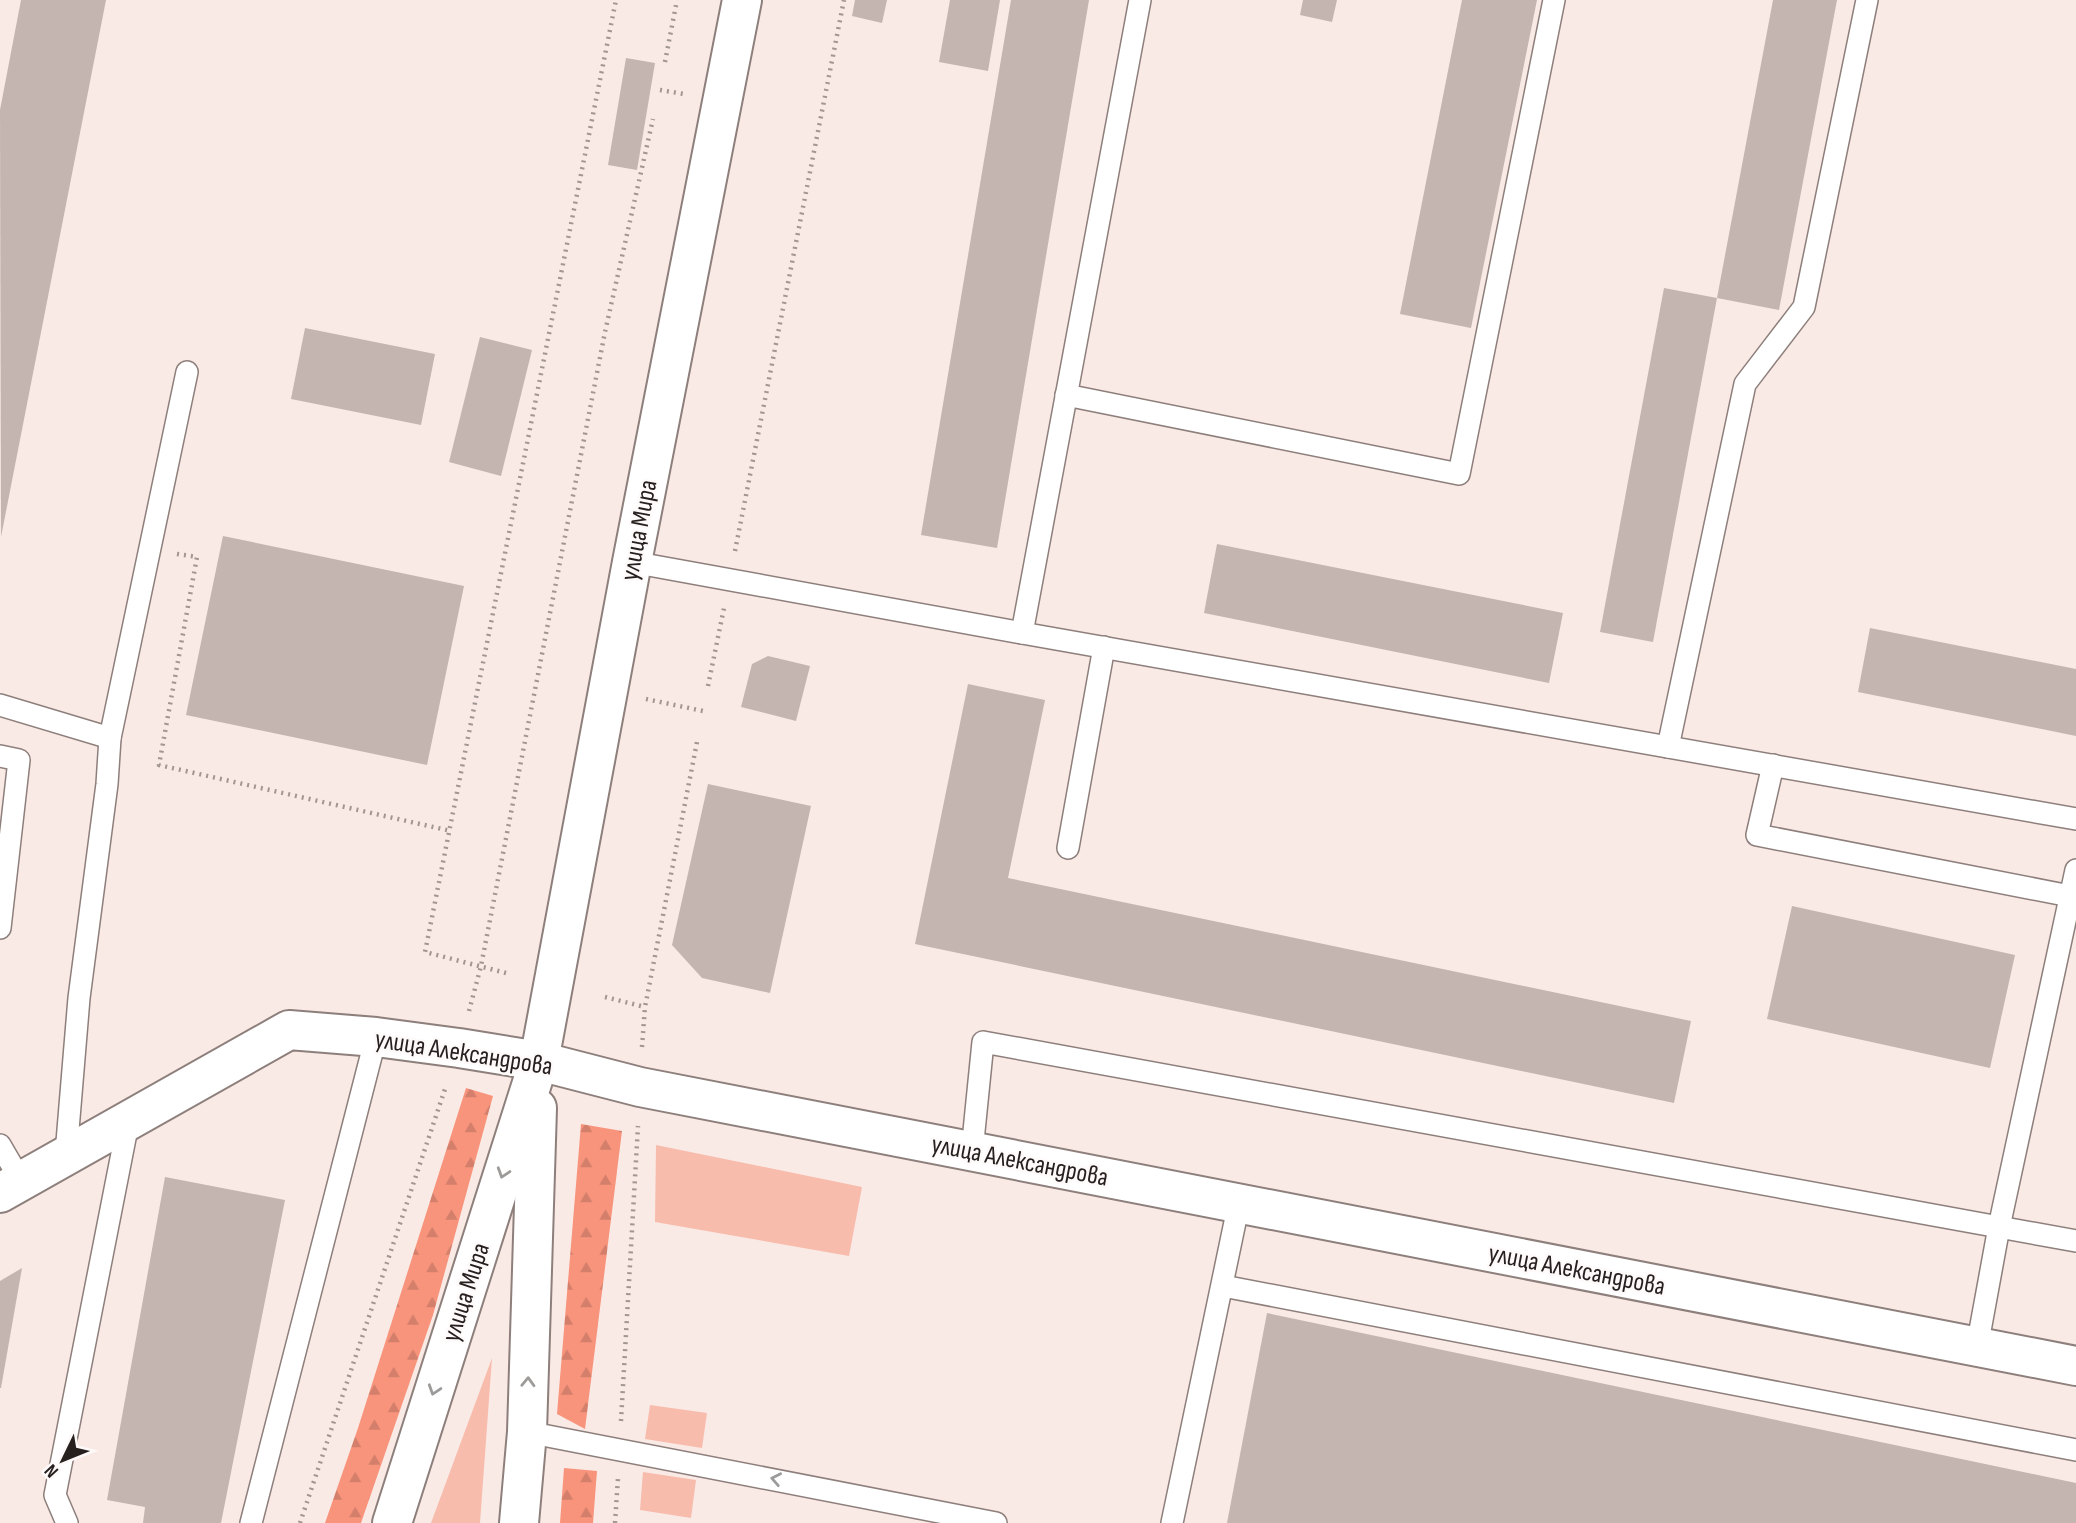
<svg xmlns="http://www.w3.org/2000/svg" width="2076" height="1523" viewBox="0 0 2076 1523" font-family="'Sofia Sans Condensed',sans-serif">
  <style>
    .green { fill: #f8bcad }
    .forest { fill: url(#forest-firs) }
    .building { fill: #c4b5b1 }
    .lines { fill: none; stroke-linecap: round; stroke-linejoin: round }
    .service-casing { stroke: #8d7f7b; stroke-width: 24 }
    .minor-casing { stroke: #8d7f7b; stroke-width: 42 }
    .tertiary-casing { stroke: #8d7f7b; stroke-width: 42 }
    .path { stroke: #a29693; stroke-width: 4.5; stroke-dasharray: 2 5; stroke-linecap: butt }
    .service { stroke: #fff; stroke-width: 21 }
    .minor { stroke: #fff; stroke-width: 38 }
    .tertiary { stroke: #fff; stroke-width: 38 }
    .oneway { stroke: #9d9b9a }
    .labels { text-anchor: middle; stroke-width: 5; stroke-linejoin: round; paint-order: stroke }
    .street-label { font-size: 26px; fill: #26201f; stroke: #fefafa }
  </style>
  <defs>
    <pattern id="forest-firs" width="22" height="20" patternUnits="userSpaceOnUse" patternTransform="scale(1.75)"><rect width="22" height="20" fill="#f8947c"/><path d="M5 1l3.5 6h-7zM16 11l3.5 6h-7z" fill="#d47f6b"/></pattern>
  </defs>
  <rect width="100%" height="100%" fill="#faeae6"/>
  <!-- green -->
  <g class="green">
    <polygon points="656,1145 862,1187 849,1256 655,1222"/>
    <polygon points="492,1358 480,1523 431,1523"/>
    <polygon points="650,1405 707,1413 702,1448 645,1439"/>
    <polygon points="643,1472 696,1480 691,1518 640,1510"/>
  </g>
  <!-- forest -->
  <g class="forest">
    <polygon points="466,1088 493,1096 433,1315 361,1523 325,1523 358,1428"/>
    <polygon points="581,1124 622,1131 585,1429 557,1414"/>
    <polygon points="564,1468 597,1471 593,1523 560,1523"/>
  </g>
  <!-- building -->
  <g class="building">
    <polygon points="21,0 106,0 1,537 0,110"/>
    <polygon points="855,0 887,0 882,23 852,16"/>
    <polygon points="950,0 1000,0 988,71 939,62"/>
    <polygon points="1011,0 1089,0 997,548 921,535"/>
    <polygon points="1303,0 1337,0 1332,22 1300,15"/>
    <polygon points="1462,0 1537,0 1471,328 1400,314"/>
    <polygon points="1773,0 1837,0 1779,310 1717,298"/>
    <polygon points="626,58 655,63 637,170 608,165"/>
    <polygon points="1664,288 1717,298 1653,642 1600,632"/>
    <polygon points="305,328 435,354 421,425 291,399"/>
    <polygon points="480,337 532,350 501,476 449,462"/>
    <polygon points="223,536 464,586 427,765 186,715"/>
    <polygon points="1217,544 1563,613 1549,683 1204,613"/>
    <polygon points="1870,628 2076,669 2076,736 1858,692"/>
    <polygon points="768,656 810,666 796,721 741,707 752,664"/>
    <polygon points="968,684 1045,700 1008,878 1691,1021 1674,1103 915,944"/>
    <polygon points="708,784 811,806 770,993 702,978 672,945"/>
    <polygon points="1792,906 2015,955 1990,1068 1767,1019"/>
    <polygon points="165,1177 285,1200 221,1523 143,1523 145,1507 107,1500"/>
    <polygon points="22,1268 1,1388 0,1388 0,1281"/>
    <polygon points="1267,1313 2076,1483 2076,1523 1227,1523"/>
  </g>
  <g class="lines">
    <!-- service casing -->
    <g class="service-casing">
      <g id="service">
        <polyline points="1066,395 1459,474 1554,0"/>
        <polyline points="632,562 1022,633 2076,819"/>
        <polyline points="1022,633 1140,0"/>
        <polyline points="0,705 110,738"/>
        <polyline points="1668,747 1745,384 1804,307 1867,0"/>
        <polyline points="0,756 19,760 0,928"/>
        <polyline points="1773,765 1757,835 2070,896"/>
        <polyline points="1068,848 1104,647"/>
        <polyline points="0,1145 21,1181"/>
        <polyline points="972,1151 983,1042 1999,1227 2076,870"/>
        <polyline points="66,1154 79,998 107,784 110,738 187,372"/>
        <polyline points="1223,1286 2076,1450"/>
        <polyline points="1977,1347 1999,1227 2076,1241"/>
        <polyline points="527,1432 996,1523"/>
        <polyline points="67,1523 55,1495 128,1123"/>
        <polyline points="251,1523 376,1037"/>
        <polyline points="1172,1523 1239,1203"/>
      </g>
    </g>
    <!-- minor casing -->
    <g class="minor-casing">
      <polyline id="minor" points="0,1193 289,1030 376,1037 459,1048 539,1061 640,1087 2076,1366"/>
    </g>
    <!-- tertiary casing -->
    <g class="tertiary-casing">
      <g id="tertiary">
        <polyline points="392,1523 539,1061 632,562 742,0"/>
        <polyline points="519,1523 527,1432 537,1108"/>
      </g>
    </g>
    <!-- path -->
    <g class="path">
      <polyline points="665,62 677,0"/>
      <polyline points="660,90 684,94"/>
      <polyline points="735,551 844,0"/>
      <polyline points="177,554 197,557 159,765 451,831"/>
      <polyline points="708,686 724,608"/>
      <polyline points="646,699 703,711"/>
      <polyline points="506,973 425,952 616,0"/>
      <polyline points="605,997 645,1007"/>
      <polyline points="469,1011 481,966 605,332 653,119"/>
      <polyline points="642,1047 645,1007 697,742"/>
      <polyline points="621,1421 638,1126"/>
      <polyline points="300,1523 446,1086"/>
      <polyline points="615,1523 618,1478"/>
    </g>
    <!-- service -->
    <use href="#service" class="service"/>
    <!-- minor -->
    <use href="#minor" class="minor"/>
    <!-- tertiary -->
    <use href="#tertiary" class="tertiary"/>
  </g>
  <!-- one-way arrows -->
  <defs><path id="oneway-chevron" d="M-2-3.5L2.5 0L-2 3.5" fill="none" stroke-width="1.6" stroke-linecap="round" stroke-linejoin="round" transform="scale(1.75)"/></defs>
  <g class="oneway">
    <use href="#oneway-chevron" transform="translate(503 1173) rotate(108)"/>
    <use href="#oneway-chevron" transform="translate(528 1382) rotate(-88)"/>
    <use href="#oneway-chevron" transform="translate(434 1390) rotate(108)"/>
    <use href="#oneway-chevron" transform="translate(776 1479) rotate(-169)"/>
  </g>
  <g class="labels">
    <!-- street labels -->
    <g class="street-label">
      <text transform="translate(638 530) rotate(-79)" y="9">улица Мира</text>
      <text transform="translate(464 1052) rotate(9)" y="9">улица Александрова</text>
      <text transform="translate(1020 1160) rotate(11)" y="9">улица Александрова</text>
      <text transform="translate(1577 1269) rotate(11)" y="9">улица Александрова</text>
      <text transform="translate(465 1292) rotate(-72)" y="9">улица Мира</text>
    </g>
  </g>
  <!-- north arrow -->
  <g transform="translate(63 1460) rotate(227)" stroke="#fefafa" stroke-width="5" paint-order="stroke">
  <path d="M0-5L12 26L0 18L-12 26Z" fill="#26201f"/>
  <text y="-10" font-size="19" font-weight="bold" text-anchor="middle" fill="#26201f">N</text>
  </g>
</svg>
